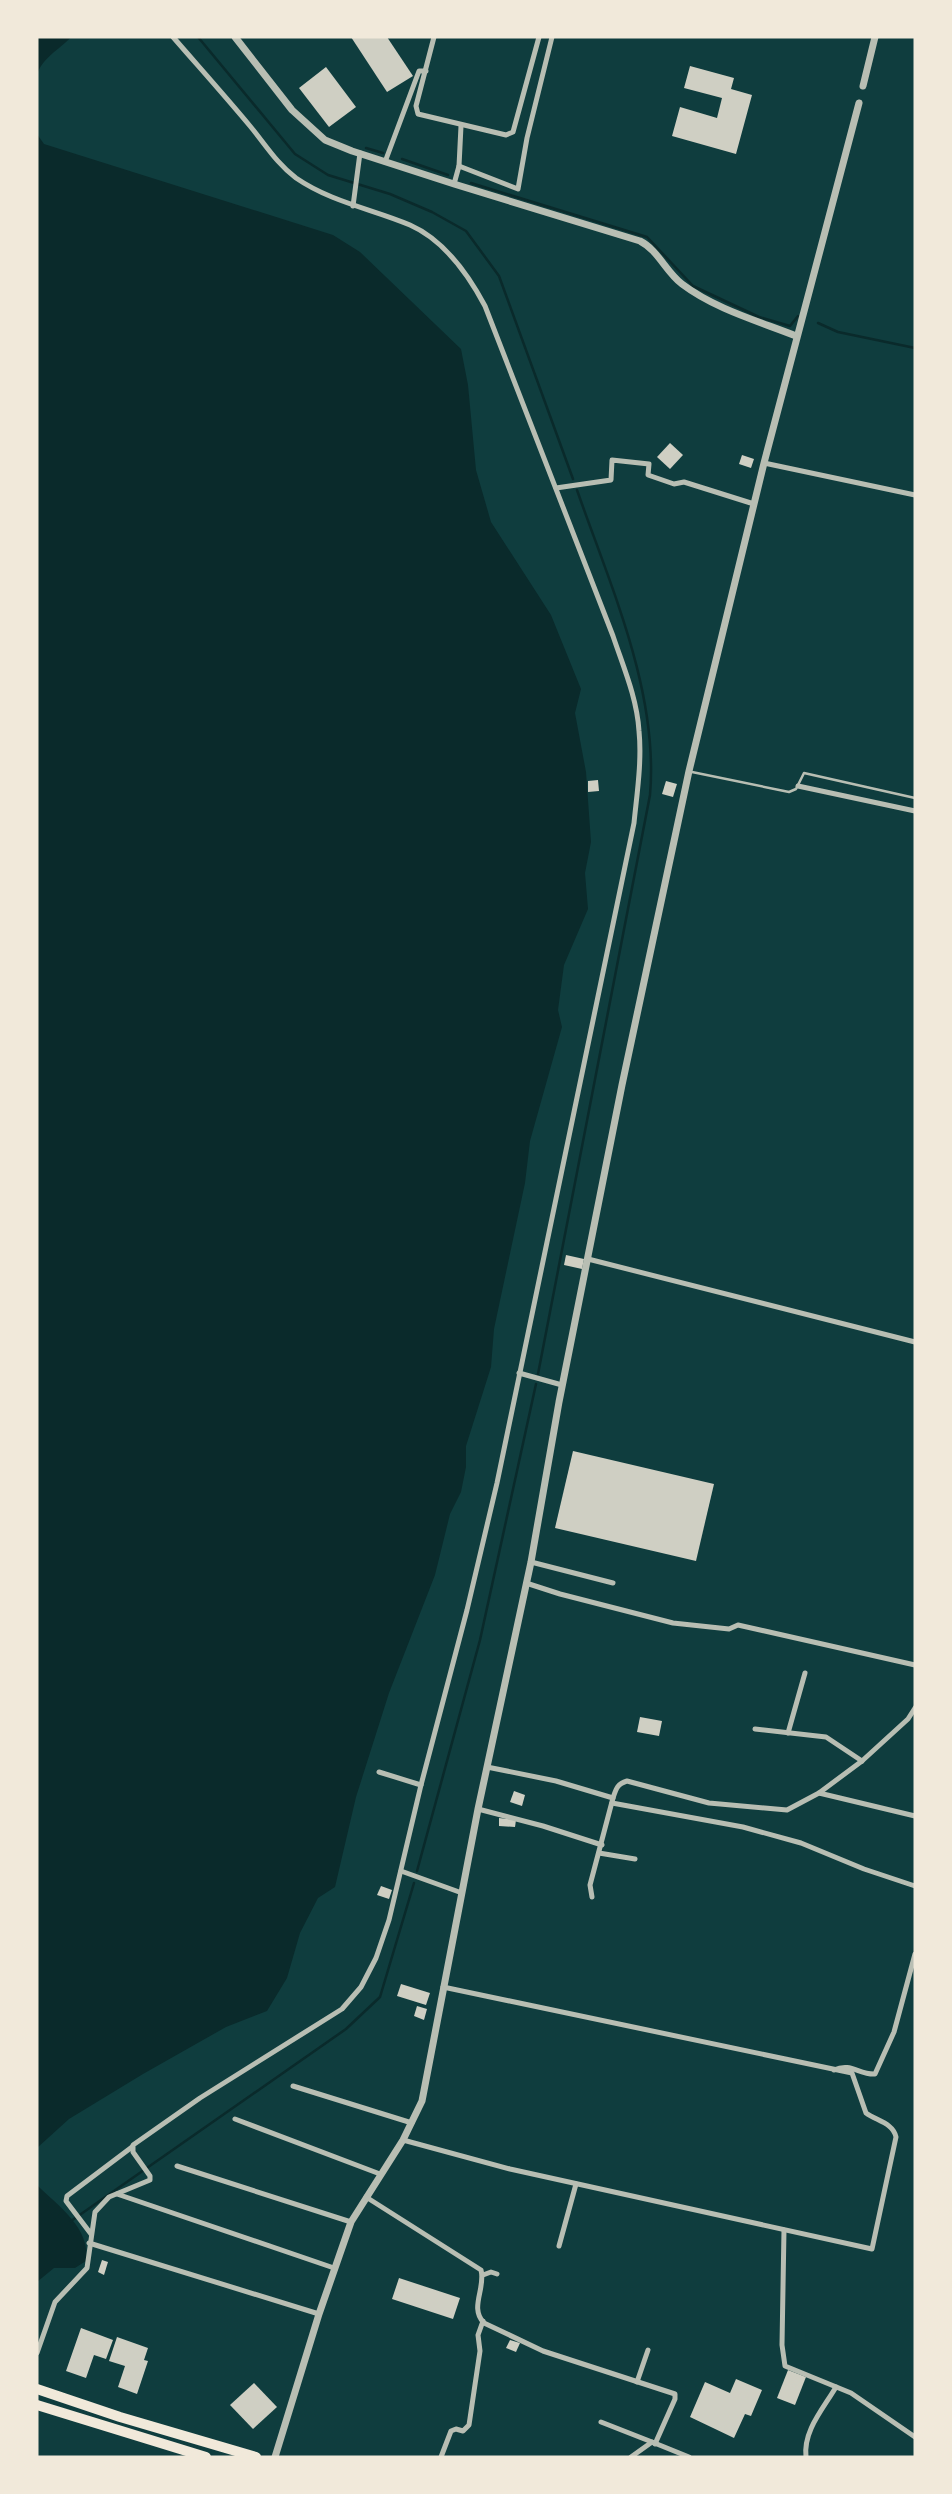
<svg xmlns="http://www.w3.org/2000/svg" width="952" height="2494" viewBox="0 0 952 2494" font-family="Bitter,serif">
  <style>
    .water { fill: #0a2a2b }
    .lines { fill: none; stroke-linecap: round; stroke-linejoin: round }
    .stream { stroke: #0a2a2b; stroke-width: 2.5 }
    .building { fill: #cfcfc3 }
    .service { stroke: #b8beb3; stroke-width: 2.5 }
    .minor { stroke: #b8beb3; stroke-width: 5 }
    .tertiary { stroke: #b8beb3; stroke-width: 7 }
    .trunk { stroke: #f1e9da; stroke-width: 10 }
  </style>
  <rect width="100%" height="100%" fill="#0f3d3e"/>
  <!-- water -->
  <g class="water">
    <path d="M37,37h34c-12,13 -29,21 -34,38z"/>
    <polygon points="37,134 44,144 333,235 360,252 461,349 468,385 476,470 491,522 551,615 581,689 575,713 586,772 591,842 585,873 588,909 564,965 558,1010 562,1027 530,1141 525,1183 494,1329 491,1367 466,1446 466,1467 461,1492 450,1514 435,1575 389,1693 356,1797 335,1887 318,1898 300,1933 287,1978 267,2011 226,2027 143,2074 69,2119 37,2148"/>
    <path d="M37,2185c21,21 54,43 49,76l-11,7h-21l-17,14z"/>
  </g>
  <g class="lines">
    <!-- stream -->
    <g class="stream">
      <polyline points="198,37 295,154 328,175 390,194 432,212 466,231 499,276 573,479"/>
      <polyline points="366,148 383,153"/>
      <polyline points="402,159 448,175"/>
      <polyline points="471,183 647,237 693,286 759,317 790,326 798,316"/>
      <polyline points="818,323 838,332 915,348"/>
      <path d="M538,1374l112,-579c9,-103 -40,-210 -73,-305"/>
      <polyline points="417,1871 480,1640 536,1384"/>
      <polyline points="71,2221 346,2029 380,1997 414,1883"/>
    </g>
  </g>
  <!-- building -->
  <g class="building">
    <polygon points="351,37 387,37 413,76 387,92"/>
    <polygon points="690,66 734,78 731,89 752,95 736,154 672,136 680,107 717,118 722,98 684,88"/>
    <polygon points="326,67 356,107 329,127 299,88"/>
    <polygon points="670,443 683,455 670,469 657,457"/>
    <polygon points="742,455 754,459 751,468 739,464"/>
    <polygon points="598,780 599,791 588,792 588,781"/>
    <polygon points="666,781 677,784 673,797 662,794"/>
    <polygon points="566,1255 584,1259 582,1269 564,1265"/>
    <polygon points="573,1451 714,1484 696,1561 555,1528"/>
    <polygon points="640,1717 662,1721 659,1736 637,1732"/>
    <polygon points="514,1791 525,1795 522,1806 510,1802"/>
    <polygon points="499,1818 516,1820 515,1827 499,1826"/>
    <polygon points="381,1886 392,1890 389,1899 377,1895"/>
    <polygon points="401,1984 430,1993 426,2005 397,1996"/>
    <polygon points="417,2006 427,2009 424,2020 414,2016"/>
    <polygon points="102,2260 108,2262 104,2275 98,2272"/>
    <polygon points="399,2278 460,2298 453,2319 392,2299"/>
    <polygon points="81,2328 113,2340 106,2359 94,2355 86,2378 66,2371"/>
    <polygon points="117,2337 148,2348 144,2360 148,2361 137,2394 118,2387 125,2366 109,2361"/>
    <polygon points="510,2340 520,2343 516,2352 506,2348"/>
    <polygon points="788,2370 806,2377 795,2405 777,2398"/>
    <polygon points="736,2379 762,2390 751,2416 745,2414 734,2438 690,2417 705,2382 730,2393"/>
    <polygon points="254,2383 277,2407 253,2429 230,2405"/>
  </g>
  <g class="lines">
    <!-- service -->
    <polyline class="service" points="692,772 789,792 796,789 804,773 915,798"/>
    <!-- minor -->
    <g class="minor">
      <polyline points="434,37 416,106 418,114 506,135 513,132 539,37"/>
      <polyline points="385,162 419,71 426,71"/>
      <polyline points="459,166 461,126"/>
      <polyline points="454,184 459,166 518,189 527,138 552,37"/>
      <polyline points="353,206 360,153"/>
      <polyline points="764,463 915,495"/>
      <polyline points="556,488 611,480 612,460 649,464 648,475 674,484 684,482 754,504"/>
      <polyline points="798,786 915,811"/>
      <polyline points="588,1259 915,1342"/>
      <polyline points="519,1373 562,1385"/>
      <polyline points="531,1562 613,1583"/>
      <polyline points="526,1583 560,1594 673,1623 729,1629 738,1625 915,1665"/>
      <polyline points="755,1729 826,1737 862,1761"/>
      <polyline points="788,1733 805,1673"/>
      <polyline points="487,1767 556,1781 613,1798"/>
      <polyline points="379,1772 421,1785"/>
      <polyline points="819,1793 915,1816"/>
      <polyline points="612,1803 743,1827 801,1843 864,1869 915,1886"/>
      <polyline points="478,1809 543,1826 602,1845"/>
      <polyline points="599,1853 635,1859"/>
      <polyline points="401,1871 462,1893"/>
      <path d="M592,1897l-2,-12 23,-87c3,-9 4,-14 14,-17l82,22 78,7 32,-17 43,-32 46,-42 7,-11"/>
      <path d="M834,2070c17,-8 25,5 41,4l19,-42 21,-78"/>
      <polyline points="293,2086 412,2123"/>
      <polyline points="235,2119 380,2174"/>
      <path d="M403,2140l107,29 362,80 24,-112c-3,-14 -19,-16 -30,-24l-14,-40 -409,-86"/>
      <polyline points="177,2166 351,2222"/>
      <polyline points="117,2194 334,2268"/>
      <path d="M366,2197l115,73c5,18 -12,38 3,53l59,28 132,43v5l-20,45"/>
      <polyline points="784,2230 782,2345 785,2366 851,2393 915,2437"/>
      <polyline points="91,2234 66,2201 67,2196 132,2147"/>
      <polyline points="89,2243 319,2314"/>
      <polyline points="559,2246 576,2184"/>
      <polyline points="483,2275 491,2272 497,2274"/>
      <path d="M37,2353l18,-51 32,-34 8,-56 14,-15 41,-17v-4l-17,-24v-7l67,-47 142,-89 19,-22 15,-29 13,-38 32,-135 46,-175 30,-127 137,-660c3,-30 8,-62 5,-92 -2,-33 -16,-65 -26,-95l-128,-330c-17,-32 -41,-66 -75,-81 -38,-16 -79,-23 -114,-47 -19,-14 -31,-34 -46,-52 -25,-30 -51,-59 -77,-89"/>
      <polyline points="637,2382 648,2350"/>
      <polyline points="601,2422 652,2442"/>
      <polyline points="441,2457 451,2431 456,2429 463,2431 469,2425 480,2351 478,2335 483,2321"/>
      <polyline points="631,2457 652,2442 689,2457"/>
      <path d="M806,2457c-3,-26 17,-48 30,-70"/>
    </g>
    <!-- tertiary -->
    <g class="tertiary">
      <path d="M235,37l57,73 33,30 27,11 102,33 186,57c18,9 26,31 42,43 33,25 76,37 114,52"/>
      <polyline points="863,86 875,37"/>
      <polyline points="275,2457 319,2314 351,2222 403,2140 422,2101 478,1809 531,1562 559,1402 622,1085 689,771 764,463 859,103"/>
    </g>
    <!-- trunk -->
    <g class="trunk">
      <polyline points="37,2389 120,2417 256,2457"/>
      <polyline points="37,2405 206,2457"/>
    </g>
  </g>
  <!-- border -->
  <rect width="952" height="2494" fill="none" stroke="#f1e9da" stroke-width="77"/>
</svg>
